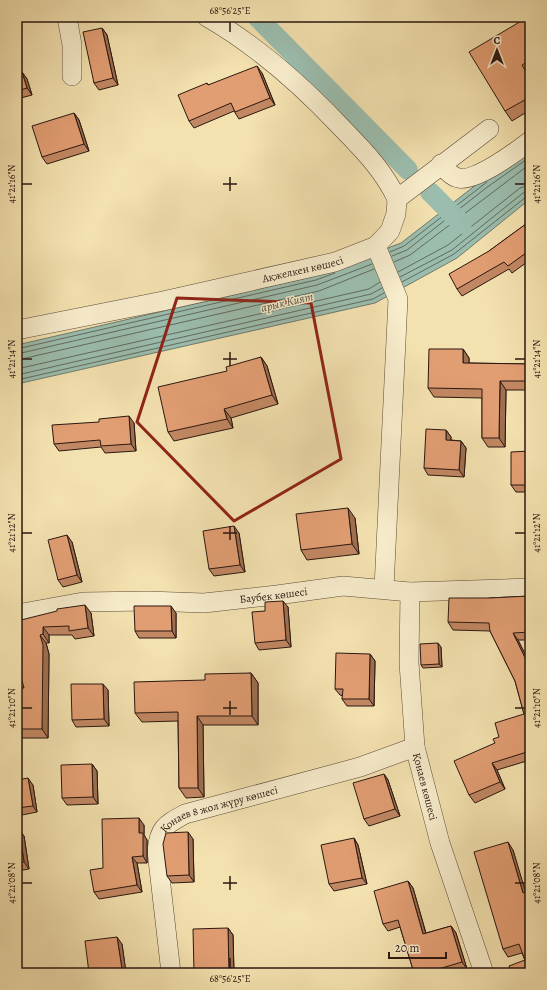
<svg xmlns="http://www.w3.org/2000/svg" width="547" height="990" viewBox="0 0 547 990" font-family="Alegreya,serif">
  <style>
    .water { fill: #9bbdae; stroke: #6e7b6f }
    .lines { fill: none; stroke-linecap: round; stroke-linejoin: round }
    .shore { stroke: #626a5f; stroke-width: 1 }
    .canal { stroke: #9bbdae; stroke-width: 20 }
    .minor-casing { stroke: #5c4a38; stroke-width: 20 }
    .minor { stroke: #f7eccb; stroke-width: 19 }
    .wall { fill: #c28863; stroke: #2a1710 }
    .shaded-wall { fill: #9e6f50; stroke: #2a1710 }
    .building { fill: #e29e73; stroke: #2a1710 }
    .marked { fill: none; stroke: #8f2418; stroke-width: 3; stroke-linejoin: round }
    .ticks { fill: none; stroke: #2a1710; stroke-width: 1.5 }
    .labels { text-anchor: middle; stroke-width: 3; stroke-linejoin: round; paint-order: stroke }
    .street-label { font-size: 11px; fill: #2a1710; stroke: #f7eccb }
    .water-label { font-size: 12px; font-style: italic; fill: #525147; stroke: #f7eccb }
    .neatline { fill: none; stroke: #2a1710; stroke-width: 1.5 }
    .ticks-label { font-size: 10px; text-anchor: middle; fill: #2a1710 }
  </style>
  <rect width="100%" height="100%" fill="#f3e1af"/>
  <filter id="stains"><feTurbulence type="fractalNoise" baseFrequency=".005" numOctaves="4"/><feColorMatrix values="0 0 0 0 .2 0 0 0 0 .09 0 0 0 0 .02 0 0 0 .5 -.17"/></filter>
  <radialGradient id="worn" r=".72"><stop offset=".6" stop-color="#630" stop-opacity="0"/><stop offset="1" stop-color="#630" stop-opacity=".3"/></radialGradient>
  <!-- water -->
  <polygon class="water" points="530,146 530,199 457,258 375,303 17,384 17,345 315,276 401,243 481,181"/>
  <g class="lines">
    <!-- shore -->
    <g class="shore">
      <polyline points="390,252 404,246 487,182"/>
      <polyline points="392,256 407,250 486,188 530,157"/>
      <polyline points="394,262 410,255 530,164"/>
      <polyline points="398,272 448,245 520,188 530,185"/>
      <polyline points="400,277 452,250 523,193 530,191"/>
      <polyline points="402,282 454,254 526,197 530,196"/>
      <polyline points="17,349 316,280 335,273"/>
      <polyline points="17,354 317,285 372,264"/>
      <polyline points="17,360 319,291 374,269"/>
      <polyline points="17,369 369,289 380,282"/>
      <polyline points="17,375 371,294 382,288"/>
      <polyline points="17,380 373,299 384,293"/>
    </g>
    <!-- canal -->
    <g class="canal">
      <polyline points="257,17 408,170"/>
      <polyline points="430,192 462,224"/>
    </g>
    <!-- minor casing -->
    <g class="minor-casing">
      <g id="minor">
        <polyline points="67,17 72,45 72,76"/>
        <path d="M207,17c49,28 92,66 132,108 23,24 43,43 58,74"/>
        <path d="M441,164c5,6 10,12 17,14 16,5 59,-27 72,-37"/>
        <polyline points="376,246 398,299 384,588"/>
        <path id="s1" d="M17,330l146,-29 172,-39 41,-16 14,-15 6,-17 1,-15 92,-70"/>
        <path id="s2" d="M410,592l-1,71 6,84 25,96 44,130"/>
        <path id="s3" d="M17,614l66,-12 65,-1 56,2 73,-8 66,-9 67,6 120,-4"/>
        <path id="s4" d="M171,973l-14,-122c2,-23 8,-26 28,-37l175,-47 55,-20"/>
      </g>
    </g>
    <!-- minor -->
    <use href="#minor" class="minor"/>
  </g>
  <!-- wall -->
  <g class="wall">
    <polygon points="530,17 530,74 528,75 530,77 530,110 512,121 505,111"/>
    <polygon points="102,28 107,35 118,85 99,90 94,83"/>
    <polygon points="22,72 27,79 32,95 17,99 17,74"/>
    <polygon points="262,73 275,105 239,119 234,111 194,128 189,121 207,83 209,85"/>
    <polygon points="74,113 79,120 89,151 47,164 42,157"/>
    <polygon points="530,221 530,260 512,273 509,269 462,296 457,289 489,251"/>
    <polygon points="463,349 469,358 469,363 530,364 530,390 506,390 505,447 488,447 482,438 482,398 434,397 428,388"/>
    <polygon points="261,357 267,366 278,404 231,418 233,428 174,441 168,432 227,371"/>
    <polygon points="134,423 136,451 105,453 101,447 59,451 54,444"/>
    <polygon points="446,430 451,437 451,440 461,441 466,448 464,477 428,475 424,468"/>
    <polygon points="530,451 530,492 516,492 511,485"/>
    <polygon points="355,518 359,554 307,560 301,550"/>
    <polygon points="239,533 245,572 214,576 209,569"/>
    <polygon points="72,542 82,582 63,587 58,580"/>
    <polygon points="530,596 530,640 518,640 530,664 530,760 497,770 505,789 475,803 469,795 495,743 499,737 524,714 515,681 490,631 453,630 448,622 489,598"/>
    <polygon points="288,607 291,647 259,650 255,643"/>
    <polygon points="91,613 94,636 75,639 72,635 49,635 49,643 46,643 49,654 48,738 17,738 17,688 24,688 17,621"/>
    <polygon points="176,613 176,638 139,638 135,631"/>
    <polygon points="441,647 442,667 423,668 421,665"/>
    <polygon points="370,654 375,661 374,706 347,706 342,699 343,696 340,695 335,689"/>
    <polygon points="251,673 258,683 258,725 203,725 204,797 186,798 179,788 178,721 142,722 135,713 205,680"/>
    <polygon points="108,690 109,726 76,727 72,720"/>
    <polygon points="92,764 97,771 98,804 67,805 62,798"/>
    <polygon points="384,774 388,780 400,816 369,826 364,819"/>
    <polygon points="17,780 33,785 37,812 17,816"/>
    <polygon points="144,825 144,835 147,840 147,863 137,863 142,892 99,899 94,892 103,868"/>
    <polygon points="17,829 24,836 29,869 17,871"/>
    <polygon points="354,838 358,845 367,884 334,891 329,884"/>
    <polygon points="193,839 194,882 172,883 167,876"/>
    <polygon points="513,850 525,892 530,890 530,973 522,953 508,957 503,949"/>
    <polygon points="408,881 413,888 426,933 451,926 456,933 467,969 453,973 414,973 400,927 388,931 383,924"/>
    <polygon points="228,928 233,935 234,973 194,973"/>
    <polygon points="122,944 126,973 89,973"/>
  </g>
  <!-- shaded-wall -->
  <g class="shaded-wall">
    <polygon points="102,28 107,35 118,85 113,78"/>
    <polygon points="257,66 262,73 275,105 270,98"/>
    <polygon points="22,72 27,79 32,95 27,88"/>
    <polygon points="74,113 79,120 89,151 84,144"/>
    <polygon points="463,349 469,358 469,372 463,363"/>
    <polygon points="261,357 267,366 278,404 272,395"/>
    <polygon points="500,381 506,390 505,447 499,438"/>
    <polygon points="224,409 231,418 233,428 227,419"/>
    <polygon points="129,416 134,423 136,451 131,444"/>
    <polygon points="446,430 451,437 450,447 446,440"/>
    <polygon points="461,441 466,448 464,477 459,470"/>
    <polygon points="348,508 355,518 359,554 352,544"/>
    <polygon points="234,526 239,533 245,572 240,565"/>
    <polygon points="67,535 72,542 82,582 77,575"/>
    <polygon points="283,601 288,607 291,647 286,640"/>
    <polygon points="85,605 91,613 94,636 88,628"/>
    <polygon points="171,606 176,613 176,638 172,631"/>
    <polygon points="43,627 49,635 49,643 43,634"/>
    <polygon points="513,633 518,640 530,664 530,668"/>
    <polygon points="40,635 46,643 49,654 48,738 42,729"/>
    <polygon points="438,643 441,647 442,667 439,664"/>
    <polygon points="370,654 375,661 374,706 369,699"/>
    <polygon points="251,673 258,683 258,725 252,716"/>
    <polygon points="103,684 108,690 109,726 104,719"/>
    <polygon points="197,716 203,725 204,797 198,788"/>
    <polygon points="492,763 497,770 505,789 500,782"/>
    <polygon points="92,764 97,771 98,804 93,797"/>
    <polygon points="384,774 388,780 400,816 395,809"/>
    <polygon points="28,778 33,785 37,812 33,806"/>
    <polygon points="139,818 144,825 144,835 147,840 147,863 143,856 139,833"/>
    <polygon points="19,829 24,836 29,869 24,862"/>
    <polygon points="188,832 193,839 194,882 189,875"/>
    <polygon points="354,838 358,845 367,884 362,878"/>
    <polygon points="508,842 513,850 528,900 523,893"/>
    <polygon points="132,857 137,863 142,892 137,885"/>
    <polygon points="408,881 413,888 428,941 423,934"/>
    <polygon points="451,926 456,933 467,969 462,962"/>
    <polygon points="228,928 233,935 234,973 230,973 229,972"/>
    <polygon points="117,937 122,944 126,973 124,973 122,969"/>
  </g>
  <!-- building -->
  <g class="building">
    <polygon points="528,17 530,17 530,60 522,65 530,79 530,97 505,111 469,52"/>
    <polygon points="102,28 113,78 94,83 83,32"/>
    <polygon points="257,66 270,98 235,112 231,103 189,121 178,95 207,83 208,85"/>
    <polygon points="22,72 27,88 17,91 17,74"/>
    <polygon points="74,113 84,144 42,157 32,126"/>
    <polygon points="530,221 530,250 508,266 504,262 457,289 449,274 489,251"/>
    <polygon points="429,349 463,349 463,363 530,364 530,381 500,381 499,438 482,438 482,389 428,388"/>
    <polygon points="261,357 272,395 224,409 227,419 168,432 158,387 227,371 226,367"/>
    <polygon points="129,416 131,444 101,446 100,440 54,444 52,425 99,422 99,419"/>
    <polygon points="426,429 446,430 446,440 461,441 459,470 424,468"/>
    <polygon points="530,451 530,485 511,485 511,452"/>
    <polygon points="348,508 352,544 301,550 296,514"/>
    <polygon points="234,526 240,565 209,569 203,531"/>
    <polygon points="67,535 77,575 58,580 48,540"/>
    <polygon points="530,596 530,632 513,633 530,668 530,744 529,744 530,751 492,763 500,782 469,795 454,761 495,743 493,739 499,737 495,723 524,714 515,681 490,631 489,623 448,622 449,598 489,598"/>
    <polygon points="283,601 286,640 255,643 252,612 265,611 265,602"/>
    <polygon points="85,605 88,628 69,631 69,626 43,627 43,634 40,635 43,645 42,729 17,729 17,688 24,688 17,662 17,621 57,611 57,609"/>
    <polygon points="134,606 171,606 172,631 135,631"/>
    <polygon points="438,643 439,664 421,665 420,644"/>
    <polygon points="336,653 370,654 369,699 342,699 343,689 335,689"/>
    <polygon points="251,673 252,716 197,716 198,788 179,788 178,712 135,713 134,682 205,680 205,674"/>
    <polygon points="71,684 103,684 104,719 72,720"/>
    <polygon points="92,764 93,797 62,798 61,765"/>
    <polygon points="384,774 395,809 364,819 353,783"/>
    <polygon points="28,778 33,806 17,808 17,780"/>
    <polygon points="139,818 139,833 143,833 143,856 132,857 137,885 94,892 90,870 103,868 102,819"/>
    <polygon points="17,829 19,829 24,862 17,863"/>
    <polygon points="188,832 189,875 167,876 163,844 166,833"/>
    <polygon points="354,838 362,878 329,884 321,845"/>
    <polygon points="508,842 523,893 530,890 530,917 528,917 530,924 530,973 512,973 509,966 525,960 519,944 503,949 474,852"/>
    <polygon points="408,881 423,934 451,926 462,962 425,973 414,973 398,920 383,924 374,891"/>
    <polygon points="228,928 229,972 194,973 193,929"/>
    <polygon points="117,937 122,969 89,973 85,941"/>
  </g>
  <!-- marked area -->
  <path class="marked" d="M177,298l134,5 30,156 -107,62 -97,-99z"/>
  <!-- ticks -->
  <path class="ticks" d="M230,22v10M230,177v14M22,184h10M223,184h14M515,184h10M230,352v14M22,359h10M223,359h14M515,359h10M230,526v14M22,533h10M223,533h14M515,533h10M230,701v14M22,708h10M223,708h14M515,708h10M230,876v14M22,883h10M223,883h14M515,883h10M230,958v10"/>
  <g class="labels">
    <!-- street labels -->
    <g class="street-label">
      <text dy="4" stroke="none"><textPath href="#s1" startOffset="292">Ақжелкен көшесі</textPath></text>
      <text dy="4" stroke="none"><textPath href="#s3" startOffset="258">Баубек көшесі</textPath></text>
      <text dy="4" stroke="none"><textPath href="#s2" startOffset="196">Қонаев көшесі</textPath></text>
      <text dy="4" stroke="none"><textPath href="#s4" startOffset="206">Қонаев 8 жол жүру көшесі</textPath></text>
    </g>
    <!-- water labels -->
    <g class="water-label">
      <text transform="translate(287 302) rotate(-13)" y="4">арык Кият</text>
    </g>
  </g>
  <!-- margin -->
  <rect width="547" height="990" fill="none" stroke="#f3e1af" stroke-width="44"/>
  <!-- north arrow -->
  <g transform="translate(497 50)" stroke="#f7eccb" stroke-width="3" paint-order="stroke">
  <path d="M0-3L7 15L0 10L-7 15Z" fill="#2a1710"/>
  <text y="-6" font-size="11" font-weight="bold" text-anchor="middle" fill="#2a1710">С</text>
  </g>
  <!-- scale -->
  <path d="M389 952v6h57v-6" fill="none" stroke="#2a1710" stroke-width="2"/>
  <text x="395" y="952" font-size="12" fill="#2a1710" stroke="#f7eccb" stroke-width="3" paint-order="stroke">20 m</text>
  <rect x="22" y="22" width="503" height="946" class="neatline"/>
  <g class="ticks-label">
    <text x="230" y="14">68°56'25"E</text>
    <text transform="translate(11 184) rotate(-90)" y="4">41°21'16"N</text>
    <text transform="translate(536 184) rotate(-90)" y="4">41°21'16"N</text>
    <text transform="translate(11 359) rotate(-90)" y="4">41°21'14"N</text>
    <text transform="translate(536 359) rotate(-90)" y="4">41°21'14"N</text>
    <text transform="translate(11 533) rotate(-90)" y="4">41°21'12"N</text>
    <text transform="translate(536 533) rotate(-90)" y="4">41°21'12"N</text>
    <text transform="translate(11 708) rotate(-90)" y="4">41°21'10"N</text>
    <text transform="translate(536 708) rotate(-90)" y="4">41°21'10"N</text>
    <text transform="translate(11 883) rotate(-90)" y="4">41°21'08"N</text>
    <text transform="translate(536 883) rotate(-90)" y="4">41°21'08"N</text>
    <text x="230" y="982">68°56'25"E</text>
  </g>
  <rect width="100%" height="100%" filter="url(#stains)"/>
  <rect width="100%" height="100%" fill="url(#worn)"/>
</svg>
